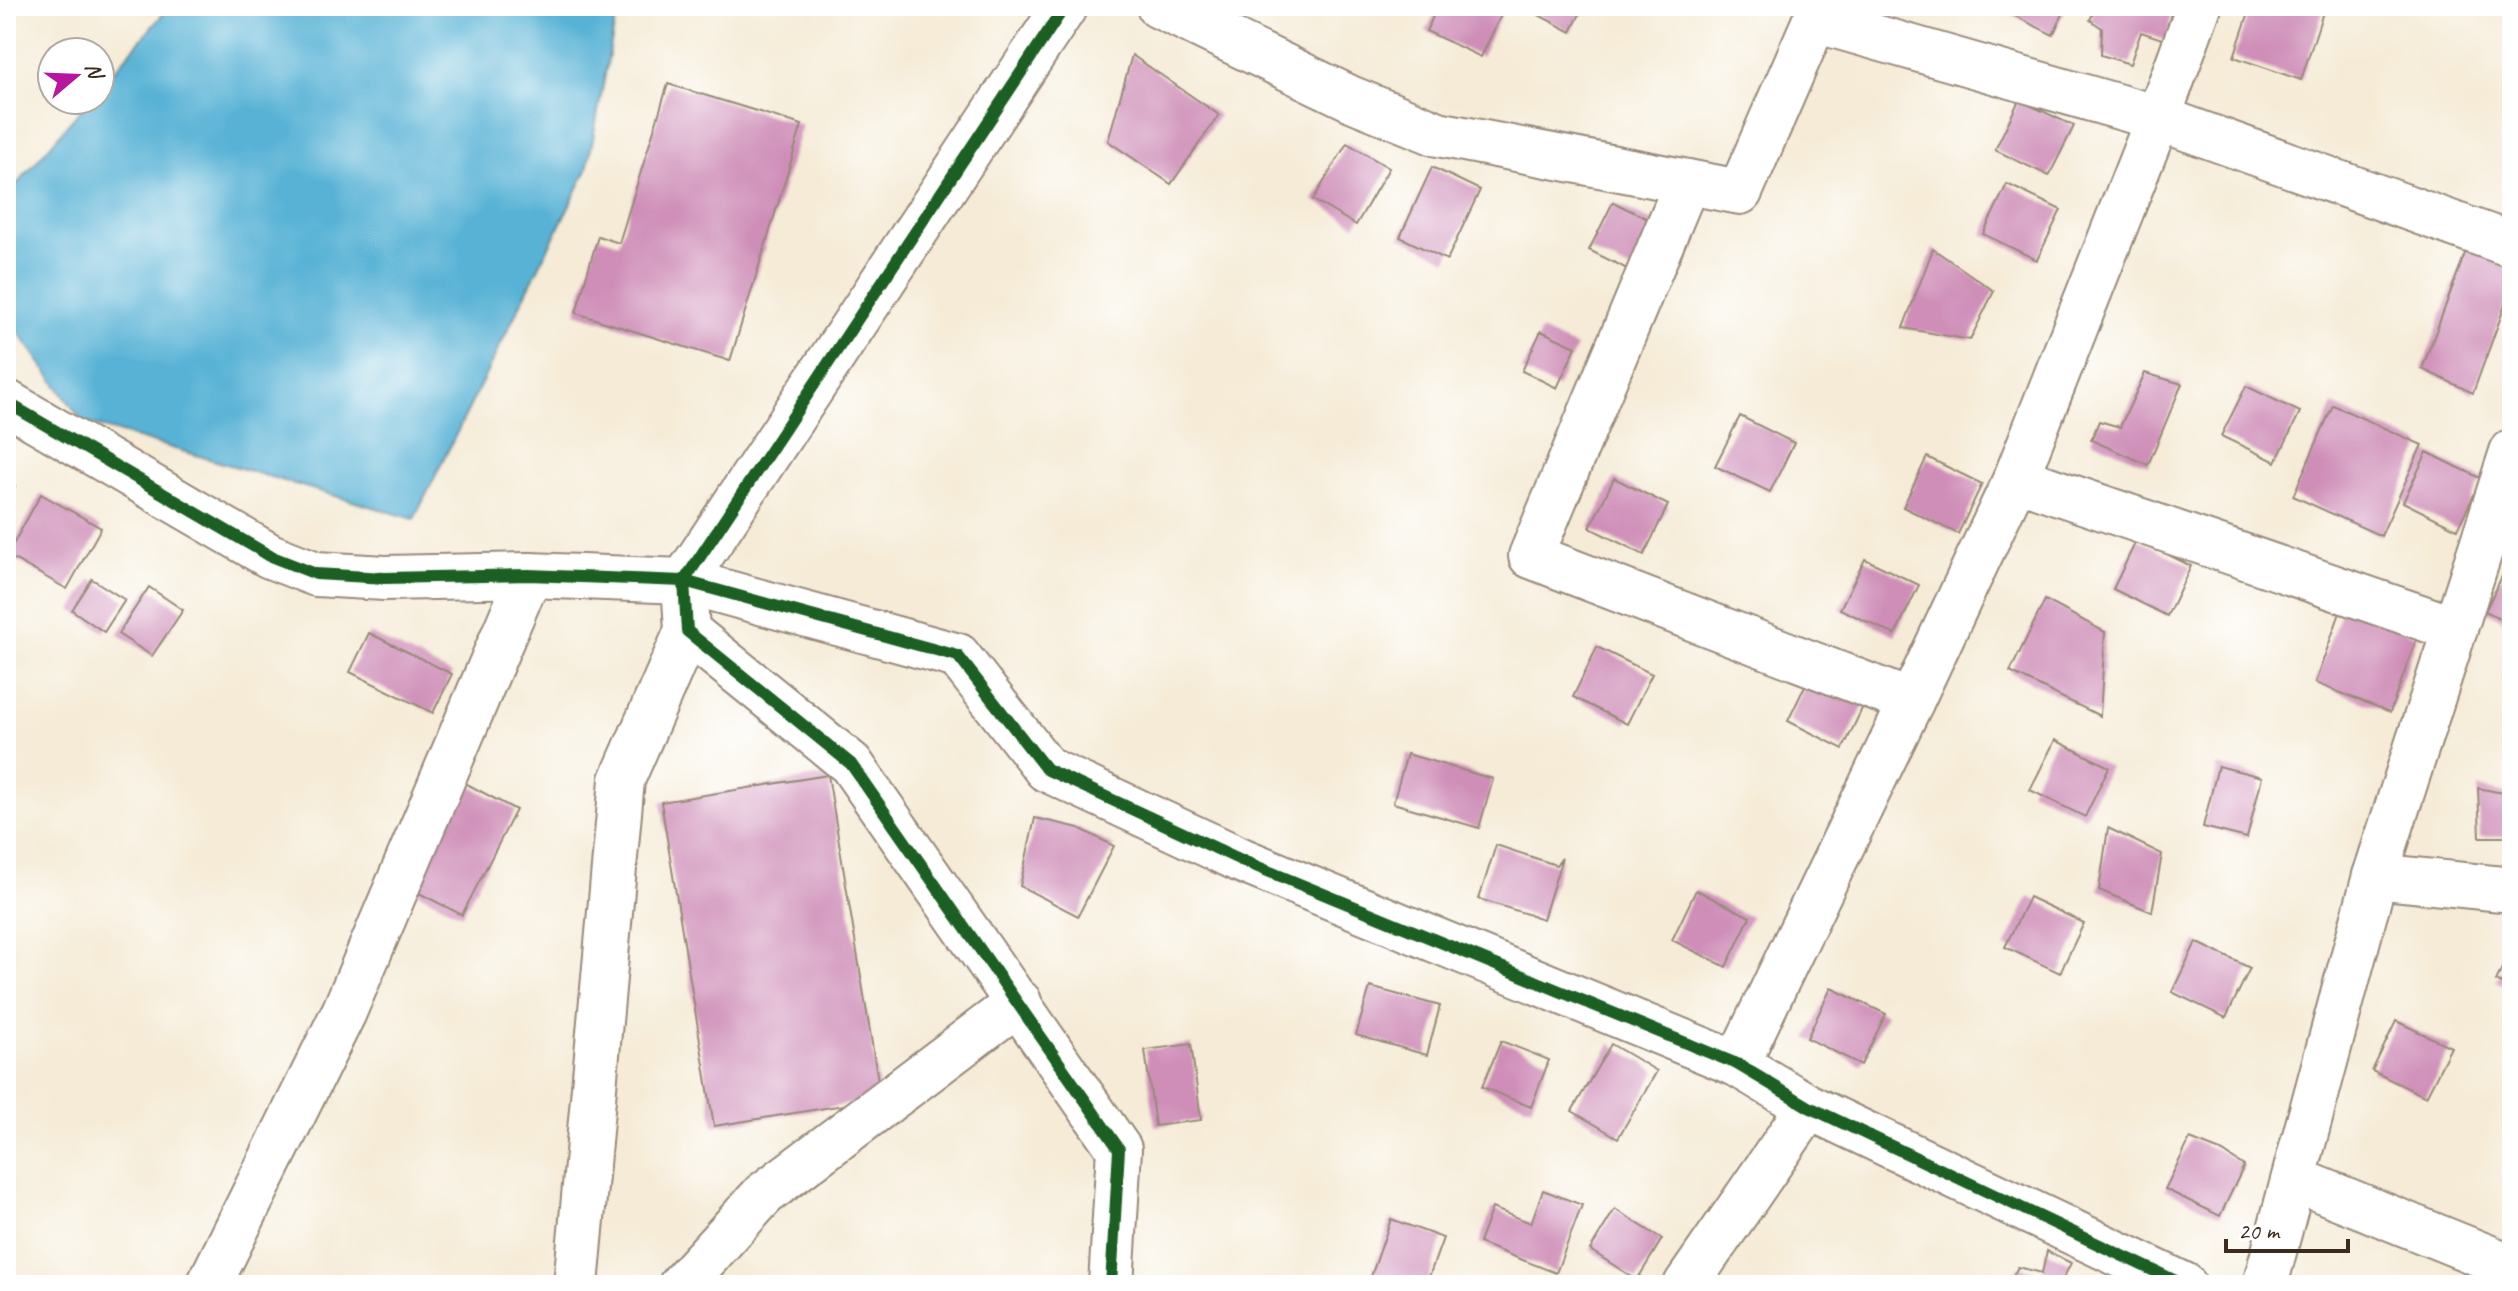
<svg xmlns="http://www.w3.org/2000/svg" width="2518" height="1291" viewBox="0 0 2518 1291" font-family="Caveat,sans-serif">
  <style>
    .water { fill: #58b2d5; stroke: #4a6e7a; stroke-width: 2 }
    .building { fill: #cf8eb8 }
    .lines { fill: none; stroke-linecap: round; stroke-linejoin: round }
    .minor-casing { stroke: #988a7a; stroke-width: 48 }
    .minor { stroke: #fff; stroke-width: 44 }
    .cycleway-casing { stroke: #fff; stroke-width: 17 }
    .cycleway { stroke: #1b5e20; stroke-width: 12 }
  </style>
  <rect width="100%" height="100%" fill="#fff"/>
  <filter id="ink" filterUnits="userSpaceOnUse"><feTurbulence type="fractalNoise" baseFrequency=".0125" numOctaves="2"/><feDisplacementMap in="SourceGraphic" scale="16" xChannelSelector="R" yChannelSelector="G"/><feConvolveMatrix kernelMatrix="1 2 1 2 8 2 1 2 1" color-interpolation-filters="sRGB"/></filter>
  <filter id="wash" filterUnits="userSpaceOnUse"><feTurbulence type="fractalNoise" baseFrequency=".006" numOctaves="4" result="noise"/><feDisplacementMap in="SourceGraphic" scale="32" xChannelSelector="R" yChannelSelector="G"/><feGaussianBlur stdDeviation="1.8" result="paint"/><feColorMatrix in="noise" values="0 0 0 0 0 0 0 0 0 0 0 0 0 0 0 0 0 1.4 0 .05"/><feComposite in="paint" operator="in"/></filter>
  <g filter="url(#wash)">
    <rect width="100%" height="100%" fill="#f5ebd6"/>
    <!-- water -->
    <polygon class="water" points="170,6 618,6 587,170 414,519 83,422 6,315 6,197 89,100 100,100 100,87"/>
    <g id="blocks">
      <!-- building -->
      <g class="building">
        <polygon points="1438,6 1502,6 1505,7 1481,57 1426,31"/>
        <polygon points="1536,6 1584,6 1571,32 1533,12"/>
        <polygon points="1995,6 2067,6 2053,35"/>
        <polygon points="2096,6 2164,6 2171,9 2168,41 2141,32 2130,64 2101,55 2102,28 2090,20"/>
        <polygon points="2251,6 2315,6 2324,9 2301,80 2234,57"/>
        <polygon points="1132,55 1219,115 1171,184 1108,141"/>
        <polygon points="668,84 802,125 730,361 576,313 598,236 619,243"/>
        <polygon points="2019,100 2074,126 2049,176 1995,150"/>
        <polygon points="1347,143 1389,168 1356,225 1313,200"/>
        <polygon points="1432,167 1480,190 1447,260 1400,237"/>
        <polygon points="2007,184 2061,210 2037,260 1983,234"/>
        <polygon points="1613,202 1654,222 1631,271 1589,250"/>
        <polygon points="2470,240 2512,256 2512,286 2473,393 2422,369"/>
        <polygon points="1933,249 1994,291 1970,340 1903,328"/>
        <polygon points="1541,331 1576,347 1557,388 1522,371"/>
        <polygon points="2145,373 2182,384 2148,465 2091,440 2099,421 2120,427"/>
        <polygon points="2246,386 2300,412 2276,462 2221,436"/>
        <polygon points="2333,405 2422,445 2381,536 2293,496"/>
        <polygon points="1740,416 1794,443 1770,492 1715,466"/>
        <polygon points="2427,452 2482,479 2457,529 2403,502"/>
        <polygon points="1927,457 1982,484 1958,534 1903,507"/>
        <polygon points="1614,478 1668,505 1644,555 1590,528"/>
        <polygon points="6,482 15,486 6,506"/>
        <polygon points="41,494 101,528 67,589 7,555"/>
        <polygon points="2137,539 2191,566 2167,616 2113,589"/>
        <polygon points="1865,559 1919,585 1895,635 1840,609"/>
        <polygon points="2510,560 2512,561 2512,624 2485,611"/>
        <polygon points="92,579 125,600 104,632 72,610"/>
        <polygon points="149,587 183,610 152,656 118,634"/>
        <polygon points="2045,600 2105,632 2100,716 2010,672"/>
        <polygon points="2342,607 2418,635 2390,712 2315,683"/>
        <polygon points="369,633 452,674 433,713 350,672"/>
        <polygon points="1597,647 1652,674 1627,724 1573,697"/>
        <polygon points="1812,671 1867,698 1843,749 1788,721"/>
        <polygon points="2055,740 2109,767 2085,817 2030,790"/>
        <polygon points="1407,754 1493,779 1479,828 1393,803"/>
        <polygon points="2218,766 2262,777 2247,838 2203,827"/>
        <polygon points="828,775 881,1099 714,1126 661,802"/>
        <polygon points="465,783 516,810 462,915 411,889"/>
        <polygon points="2478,788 2512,795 2512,837 2480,837"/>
        <polygon points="1035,818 1079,828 1114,846 1078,916 1020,886"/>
        <polygon points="2108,828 2162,854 2152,912 2099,890"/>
        <polygon points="1496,845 1556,865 1562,858 1543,919 1479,899"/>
        <polygon points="1696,890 1750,917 1726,967 1672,940"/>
        <polygon points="2029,897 2084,923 2060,973 2005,947"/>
        <polygon points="2196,942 2250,968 2226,1018 2172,992"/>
        <polygon points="2512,947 2512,989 2496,981"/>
        <polygon points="1370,987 1440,1006 1427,1055 1356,1035"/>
        <polygon points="1831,988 1886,1014 1861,1065 1807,1038"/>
        <polygon points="2396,1021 2451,1047 2426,1097 2372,1071"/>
        <polygon points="1501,1041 1549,1060 1531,1107 1482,1087"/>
        <polygon points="1191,1044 1201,1120 1155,1126 1145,1050"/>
        <polygon points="1611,1044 1657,1071 1618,1138 1572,1111"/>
        <polygon points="2190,1139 2223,1152 2244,1166 2220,1216 2165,1189"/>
        <polygon points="1543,1190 1582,1205 1556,1273 1479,1243 1492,1208 1531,1223"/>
        <polygon points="1615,1209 1662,1239 1637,1280 1590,1250"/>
        <polygon points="1391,1219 1443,1238 1426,1285 1368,1285"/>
        <polygon points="2047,1251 2071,1263 2060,1285 2008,1285 2018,1267 2042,1273"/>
      </g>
    </g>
  </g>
  <g filter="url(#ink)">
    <use href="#blocks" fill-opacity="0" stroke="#988a7a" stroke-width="2"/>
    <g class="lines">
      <!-- minor casing -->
      <g class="minor-casing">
        <g id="minor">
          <polyline points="1065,6 684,581 687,631 851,764 1119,1149 1111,1285"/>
          <polyline points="1159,6 1352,99 1438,134 1740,192 1815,20 2158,118 2512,245"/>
          <polyline points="1687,182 1531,556 1911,702"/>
          <polyline points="6,402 270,556 316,574 385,578 529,575 684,581 958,656 1046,769 1241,860 1737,1064 1809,1107 2184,1285"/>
          <polyline points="2016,478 2455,629"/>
          <polyline points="2375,876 2512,890"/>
          <polyline points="1737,1064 1911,702 2016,478 2158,118 2199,6"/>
          <polyline points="2294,1179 2512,1267"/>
          <polyline points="209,1285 344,1012 529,575"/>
          <polyline points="576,1285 622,780 687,631"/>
          <polyline points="681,1285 764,1194 1019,1002"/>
          <polyline points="1686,1285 1809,1107"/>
          <polyline points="2265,1285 2375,876 2512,452"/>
        </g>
      </g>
      <!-- minor -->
      <use href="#minor" class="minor"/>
      <!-- cycleway casing -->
      <g class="cycleway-casing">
        <g id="cycleway">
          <polyline points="1065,6 684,581 687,631 851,764 1119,1149 1111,1285"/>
          <polyline points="6,402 270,556 316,574 385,578 529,575 684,581 958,656 1046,769 1241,860 1737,1064 1809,1107 2184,1285"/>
        </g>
      </g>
      <!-- cycleway -->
      <use href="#cycleway" class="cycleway"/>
    </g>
  </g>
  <!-- margin -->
  <rect width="2518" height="1291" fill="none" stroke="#fff" stroke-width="32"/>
  <!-- north arrow -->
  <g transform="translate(76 76) rotate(71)"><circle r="38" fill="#ffffff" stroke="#b1aaa5" stroke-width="2"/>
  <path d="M0-6L14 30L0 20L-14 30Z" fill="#b5179e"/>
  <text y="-12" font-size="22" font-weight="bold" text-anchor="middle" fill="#3b2a1e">N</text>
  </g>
  <!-- scale -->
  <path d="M2226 1239v12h122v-12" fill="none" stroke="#3b2a1e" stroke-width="4"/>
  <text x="2238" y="1239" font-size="24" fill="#3b2a1e" stroke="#ffffff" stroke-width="6" paint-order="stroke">20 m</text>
</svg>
